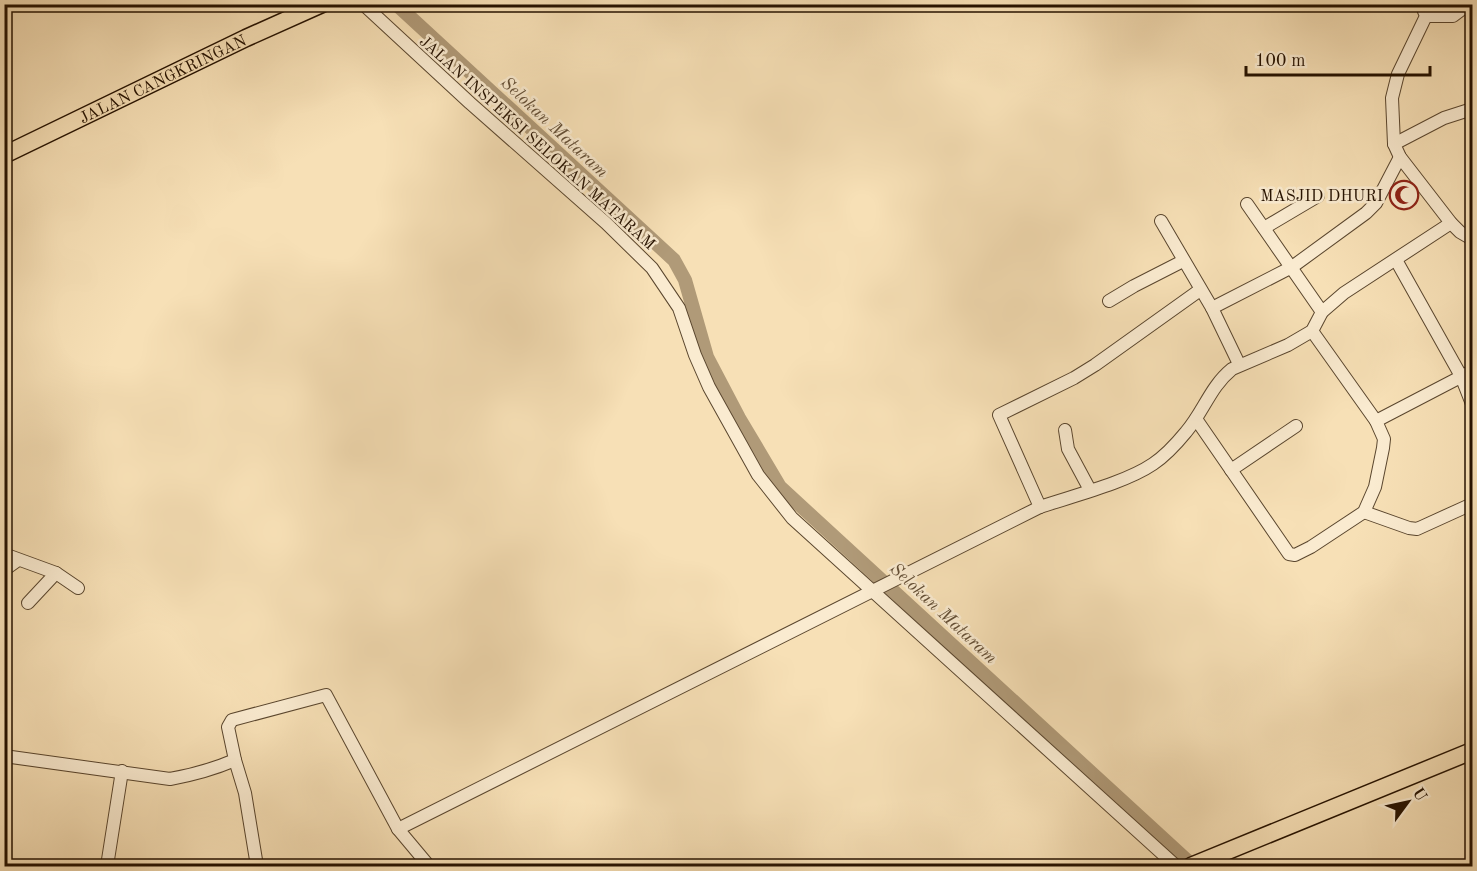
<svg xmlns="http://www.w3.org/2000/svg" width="1477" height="871" viewBox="0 0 1477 871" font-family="'Old Standard TT',serif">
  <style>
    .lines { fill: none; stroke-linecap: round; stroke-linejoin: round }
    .canal { stroke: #b09a78; stroke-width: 14 }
    .minor-casing { stroke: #5a462e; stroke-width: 14 }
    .major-casing { stroke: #261200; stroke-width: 19 }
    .minor { stroke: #faebd0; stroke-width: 12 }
    .major { stroke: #f7e0b6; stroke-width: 16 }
    .labels { text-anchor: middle; stroke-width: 5; stroke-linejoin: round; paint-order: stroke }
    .street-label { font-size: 16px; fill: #261200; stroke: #faebd0 }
    .poi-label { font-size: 16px; fill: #261200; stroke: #faebd0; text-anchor: end }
    .water-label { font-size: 18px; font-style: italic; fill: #644f36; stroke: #faebd0 }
  </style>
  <rect width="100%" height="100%" fill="#f7e0b6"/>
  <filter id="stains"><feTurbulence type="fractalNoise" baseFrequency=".00333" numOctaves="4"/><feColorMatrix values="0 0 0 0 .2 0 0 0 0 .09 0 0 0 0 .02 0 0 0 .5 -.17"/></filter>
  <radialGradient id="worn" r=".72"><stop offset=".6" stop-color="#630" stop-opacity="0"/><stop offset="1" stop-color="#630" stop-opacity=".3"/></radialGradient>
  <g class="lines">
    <!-- canal -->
    <polyline class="canal" points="396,4 674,260 685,280 707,357 739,418 780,487 1193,866"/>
    <!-- minor casing -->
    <g class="minor-casing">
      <g id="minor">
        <polyline points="363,4 470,103 606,223 652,268 679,308 695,355 709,387 758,475 792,518 1176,866"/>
        <polyline points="1421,4 1426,16 1398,74 1392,98 1394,144 1400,157 1451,223 1460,232 1472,239"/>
        <polyline points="1426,16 1453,16 1469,4"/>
        <polyline points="1394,144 1444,118 1472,109"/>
        <polyline points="1247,204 1322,312"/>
        <polyline points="1161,221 1212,308 1239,364"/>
        <polyline points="1264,228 1318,196"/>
        <polyline points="1396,260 1461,376 1472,404"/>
        <polyline points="1109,301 1134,286 1183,261"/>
        <polyline points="1212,308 1292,267 1366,213 1376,203 1400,157"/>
        <polyline points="1196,419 1289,554 1295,555 1311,547 1364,512 1375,487 1383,448 1384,439 1376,421 1312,331"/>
        <polyline points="1376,421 1472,371"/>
        <polyline points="1065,430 1068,449 1090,490"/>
        <polyline points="1231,470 1296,426"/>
        <polyline points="1040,507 999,415 1074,378 1095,365 1200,290"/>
        <polyline points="1364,512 1409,528 1417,529 1472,504"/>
        <polyline points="4,554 56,573 78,588"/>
        <polyline points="4,570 18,560"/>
        <polyline points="28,603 56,573"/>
        <path d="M4,756l166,23c22,-4 44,-10 65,-19l-7,-33 4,-7 94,-25 72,134 31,37"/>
        <polyline points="235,760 245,793 257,866"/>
        <path d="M398,829l642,-322c32,-11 85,-24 113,-43 12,-8 24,-21 33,-32 18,-21 24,-45 46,-63l56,-24 24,-14 10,-19 22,-19 107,-70"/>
        <polyline points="107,866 122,771"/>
      </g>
    </g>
    <!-- major casing -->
    <g class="major-casing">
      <g id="major">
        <path id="s1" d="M4,155l242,-117 76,-34"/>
        <polyline points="1191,866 1472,751"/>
      </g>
    </g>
    <!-- minor -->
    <use href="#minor" class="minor"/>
    <!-- major -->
    <use href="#major" class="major"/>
  </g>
  <!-- icons -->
  <defs>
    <g id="mosque-ring" transform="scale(1.5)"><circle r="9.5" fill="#faebd0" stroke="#8f2418" stroke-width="1.5"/><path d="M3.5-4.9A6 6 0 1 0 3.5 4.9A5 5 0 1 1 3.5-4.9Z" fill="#8f2418"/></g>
  </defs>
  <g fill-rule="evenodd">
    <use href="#mosque-ring" x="1404" y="195"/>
  </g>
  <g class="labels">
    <!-- street labels -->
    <g class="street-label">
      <text dy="6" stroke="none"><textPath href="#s1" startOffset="176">JALAN CANGKRINGAN</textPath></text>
      <text transform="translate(538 142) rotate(42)" y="6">JALAN INSPEKSI SELOKAN MATARAM</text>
    </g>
    <!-- poi labels -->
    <g class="poi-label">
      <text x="1383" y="201">MASJID DHURI</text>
    </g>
    <!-- water labels -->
    <g class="water-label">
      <text transform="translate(555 127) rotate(43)" y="6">Selokan Mataram</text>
      <text transform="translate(944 613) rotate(43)" y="6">Selokan Mataram</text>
    </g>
  </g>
  <!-- margin -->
  <rect width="1477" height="871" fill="none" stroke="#f7e0b6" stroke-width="24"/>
  <rect x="6" y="6" width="1465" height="859" fill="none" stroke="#261200" stroke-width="3"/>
  <rect x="12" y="12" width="1453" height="847" fill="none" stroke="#261200" stroke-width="1.5"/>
  <!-- north arrow -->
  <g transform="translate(1408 802) rotate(57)" stroke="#faebd0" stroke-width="4.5" paint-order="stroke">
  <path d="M0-4.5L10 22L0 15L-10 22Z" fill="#261200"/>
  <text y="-9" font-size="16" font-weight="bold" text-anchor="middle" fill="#261200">U</text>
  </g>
  <!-- scale -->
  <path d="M1246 66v9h184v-9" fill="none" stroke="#261200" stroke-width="3"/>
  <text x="1255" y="66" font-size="18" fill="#261200" stroke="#faebd0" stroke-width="4.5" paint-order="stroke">100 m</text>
  <rect width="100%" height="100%" filter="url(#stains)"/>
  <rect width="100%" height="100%" fill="url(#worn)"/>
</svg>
